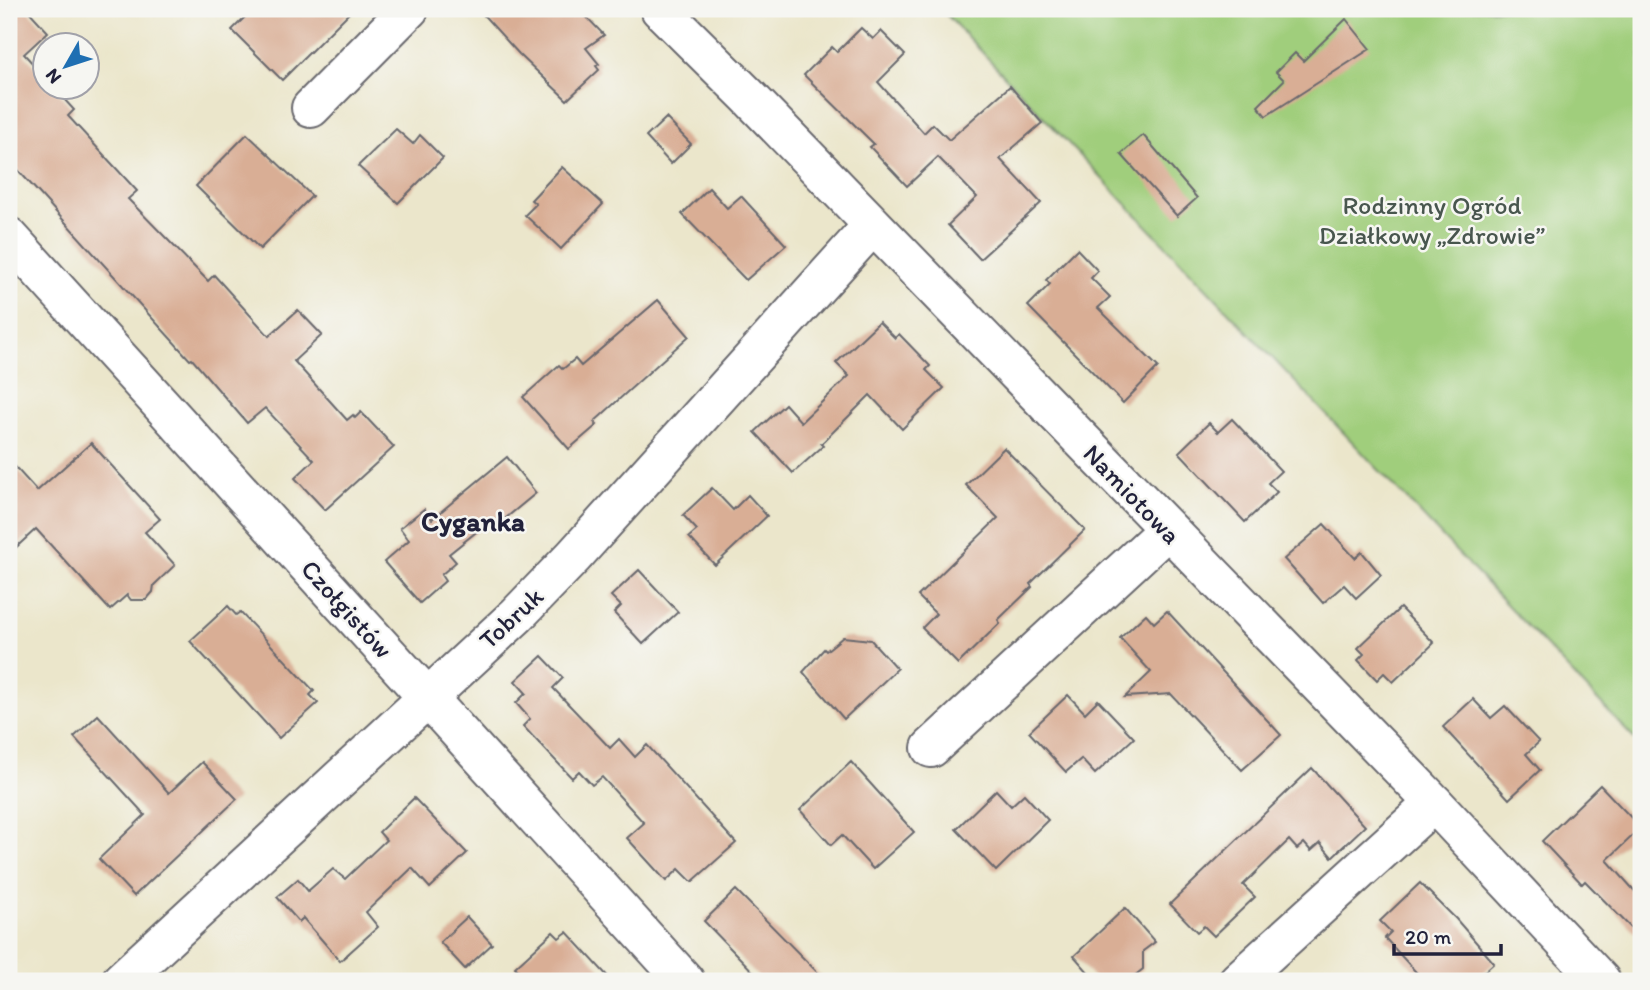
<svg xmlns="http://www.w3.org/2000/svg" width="1650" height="990" viewBox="0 0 1650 990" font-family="Itim,sans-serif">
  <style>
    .green { fill: #a0ce7b; stroke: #61785b; stroke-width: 2 }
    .building { fill: #d9ae95 }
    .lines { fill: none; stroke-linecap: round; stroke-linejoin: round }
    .minor-casing { stroke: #68676d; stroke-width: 42 }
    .minor { stroke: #fff; stroke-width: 38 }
    .labels { text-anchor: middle; stroke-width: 5; stroke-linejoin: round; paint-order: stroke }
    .park-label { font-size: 26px; fill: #48564e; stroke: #f6f6f2 }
    .street-label { font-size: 26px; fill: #22223b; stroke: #f6f6f2 }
    .neighbourhood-label { font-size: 28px; font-weight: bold; fill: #22223b; stroke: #f6f6f2 }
  </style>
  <rect width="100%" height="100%" fill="#f6f6f2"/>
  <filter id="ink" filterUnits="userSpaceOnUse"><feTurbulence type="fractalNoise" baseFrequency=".0143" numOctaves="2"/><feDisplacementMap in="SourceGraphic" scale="14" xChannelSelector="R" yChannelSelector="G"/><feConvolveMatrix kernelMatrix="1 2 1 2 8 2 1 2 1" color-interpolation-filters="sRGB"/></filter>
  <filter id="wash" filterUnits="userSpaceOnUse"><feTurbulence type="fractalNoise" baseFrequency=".00686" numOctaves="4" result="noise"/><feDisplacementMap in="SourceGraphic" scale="28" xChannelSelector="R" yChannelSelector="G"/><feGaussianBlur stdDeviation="1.57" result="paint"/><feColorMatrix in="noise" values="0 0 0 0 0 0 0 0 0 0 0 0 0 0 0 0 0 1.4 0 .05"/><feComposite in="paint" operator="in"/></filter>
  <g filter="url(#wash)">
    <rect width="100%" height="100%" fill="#ebe6cb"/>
    <!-- green -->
    <polygon class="green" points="941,9 1641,9 1641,746"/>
    <g id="blocks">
      <!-- building -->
      <g class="building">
        <polygon points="9,9 27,9 48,32 24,54 46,78 46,88 54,88 74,110 68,116 137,191 128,199 208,281 214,275 269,336 298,310 322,335 294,361 347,420 353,415 355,418 361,412 394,447 325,510 295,478 314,460 265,408 247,423 192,359 190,360 9,160"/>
        <polygon points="253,9 353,9 282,80 232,30"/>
        <polygon points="478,9 579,9 604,35 586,48 599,64 596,66 599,70 567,100 519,54"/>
        <polygon points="1346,19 1370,49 1266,116 1258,106 1284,80 1276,72 1295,53 1303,61"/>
        <polygon points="861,28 873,39 881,31 905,55 878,82 924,133 933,124 949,140 1010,86 1042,123 1000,159 1041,203 980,259 948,225 977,197 938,157 907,186 870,147 874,144 804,75 832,47 837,52"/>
        <polygon points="666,118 691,144 671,164 646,137"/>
        <polygon points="396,129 413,144 420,135 443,158 398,203 358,166"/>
        <polygon points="247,134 312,196 260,249 196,186"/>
        <polygon points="1143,135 1197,198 1177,216 1121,154"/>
        <polygon points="562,167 603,204 561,249 525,215 536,204 531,200"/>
        <polygon points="709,188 727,208 741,196 786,245 746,280 682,214"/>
        <polygon points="1077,249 1098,271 1091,278 1110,297 1098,308 1158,367 1123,403 1028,306 1050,284 1046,280"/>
        <polygon points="658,300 689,336 594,422 597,425 569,449 523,397 559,365 563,369 575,359 581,366"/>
        <polygon points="879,322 895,338 899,334 930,366 926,370 944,388 902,429 870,395 821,444 823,446 793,473 755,432 785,404 801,422 849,376 836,363"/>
        <polygon points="1232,419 1281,471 1268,483 1277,492 1245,522 1179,452 1209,423 1218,432"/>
        <polygon points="91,443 160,519 145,532 175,565 154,585 153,592 146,600 131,600 127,595 110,610 36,529 9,554 9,460 37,491"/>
        <polygon points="1004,448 1085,530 1030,584 1032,587 998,620 1000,623 958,664 922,628 936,614 918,596 998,518 966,485"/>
        <polygon points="507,457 536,493 495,527 490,521 449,554 456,562 441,575 445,581 420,603 384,562 409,540 400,528 424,509 432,519"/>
        <polygon points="712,488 733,510 748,495 767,516 715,565 689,537 697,530 683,515"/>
        <polygon points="1324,524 1355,558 1362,552 1381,575 1356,598 1344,585 1323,603 1284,559"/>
        <polygon points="639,570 678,612 643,644 614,613 621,606 611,596"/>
        <polygon points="228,606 236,615 240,612 314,691 310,695 318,703 279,738 190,641"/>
        <polygon points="1400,608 1434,643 1393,682 1384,673 1377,680 1358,660 1364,654 1358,648"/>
        <polygon points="1167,611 1281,735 1242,770 1171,694 1125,697 1151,672 1120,638 1146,614 1154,623"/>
        <polygon points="843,637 871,640 897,669 844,719 803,672 824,649 826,651"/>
        <polygon points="542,656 563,678 553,688 610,748 619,739 635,757 647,745 736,843 692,882 679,869 666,881 627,838 644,823 602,777 592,785 579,771 572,778 523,726 530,719 516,703 526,693 515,681"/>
        <polygon points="1068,695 1085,713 1098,700 1134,738 1095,774 1081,759 1066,772 1029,732"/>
        <polygon points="1473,699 1491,718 1505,706 1539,742 1526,754 1540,770 1509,799 1443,727"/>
        <polygon points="98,715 169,793 202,762 237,799 134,896 99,859 145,815 74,737"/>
        <polygon points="851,762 914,832 873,869 842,835 831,845 800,810"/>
        <polygon points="1312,768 1365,826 1332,857 1320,843 1311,851 1304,843 1297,849 1289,840 1243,885 1255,897 1214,936 1204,926 1197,932 1170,904"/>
        <polygon points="1600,785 1641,828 1607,860 1641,898 1641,938 1585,881 1582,884 1542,841"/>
        <polygon points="996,790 1011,806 1024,794 1048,820 996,871 956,829"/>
        <polygon points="414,798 467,853 430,888 412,868 366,912 378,927 340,961 303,918 299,922 277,897 298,879 308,891 333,869 345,879 386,840 379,832"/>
        <polygon points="1420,883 1456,919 1494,963 1474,981 1424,981 1385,938 1391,932 1380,921"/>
        <polygon points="736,890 826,981 762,981 704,921"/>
        <polygon points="1125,908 1155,942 1143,951 1143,969 1128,981 1096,981 1074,956"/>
        <polygon points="467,917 492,944 465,969 440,942"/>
        <polygon points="553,932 559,938 567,932 612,981 528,981 515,967"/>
      </g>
    </g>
  </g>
  <g filter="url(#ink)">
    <use href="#blocks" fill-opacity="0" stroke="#68676d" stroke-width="2"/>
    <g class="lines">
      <!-- minor casing -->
      <g class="minor-casing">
        <g id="minor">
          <polyline points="660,9 747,95 1434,803 1601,981"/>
          <polyline points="311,108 409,9"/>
          <polyline points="9,237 685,981"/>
          <polyline points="931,748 1167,530"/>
          <polyline points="121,981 517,615 574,556 872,226"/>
          <polyline points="1238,981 1434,803"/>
        </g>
      </g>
      <!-- minor -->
      <use href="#minor" class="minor"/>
    </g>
  </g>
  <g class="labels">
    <!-- park labels -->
    <g class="park-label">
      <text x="1432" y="214">Rodzinny Ogród<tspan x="1432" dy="30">Działkowy „Zdrowie”</tspan></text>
    </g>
    <!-- street labels -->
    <g class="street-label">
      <text transform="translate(1132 494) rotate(46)" y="9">Namiotowa</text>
      <text transform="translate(347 609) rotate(48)" y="9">Czołgistów</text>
      <text transform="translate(511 618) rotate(-43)" y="9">Tobruk</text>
    </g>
    <!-- neighbourhood labels -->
    <g class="neighbourhood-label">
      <text x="473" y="531">Cyganka</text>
    </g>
  </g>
  <!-- margin -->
  <rect width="1650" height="990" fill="none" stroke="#f6f6f2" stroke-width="35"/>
  <!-- north arrow -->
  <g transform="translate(66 66) rotate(231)"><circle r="33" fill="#f6f6f2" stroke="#a1a1a9" stroke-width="2"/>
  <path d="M0-5L12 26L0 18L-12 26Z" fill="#1f6fb2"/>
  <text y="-10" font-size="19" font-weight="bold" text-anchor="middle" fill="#22223b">N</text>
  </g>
  <!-- scale -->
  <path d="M1394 944v10h107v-10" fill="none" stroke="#22223b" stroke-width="3.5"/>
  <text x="1405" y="944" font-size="21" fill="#22223b" stroke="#f6f6f2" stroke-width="5" paint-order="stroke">20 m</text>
</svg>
